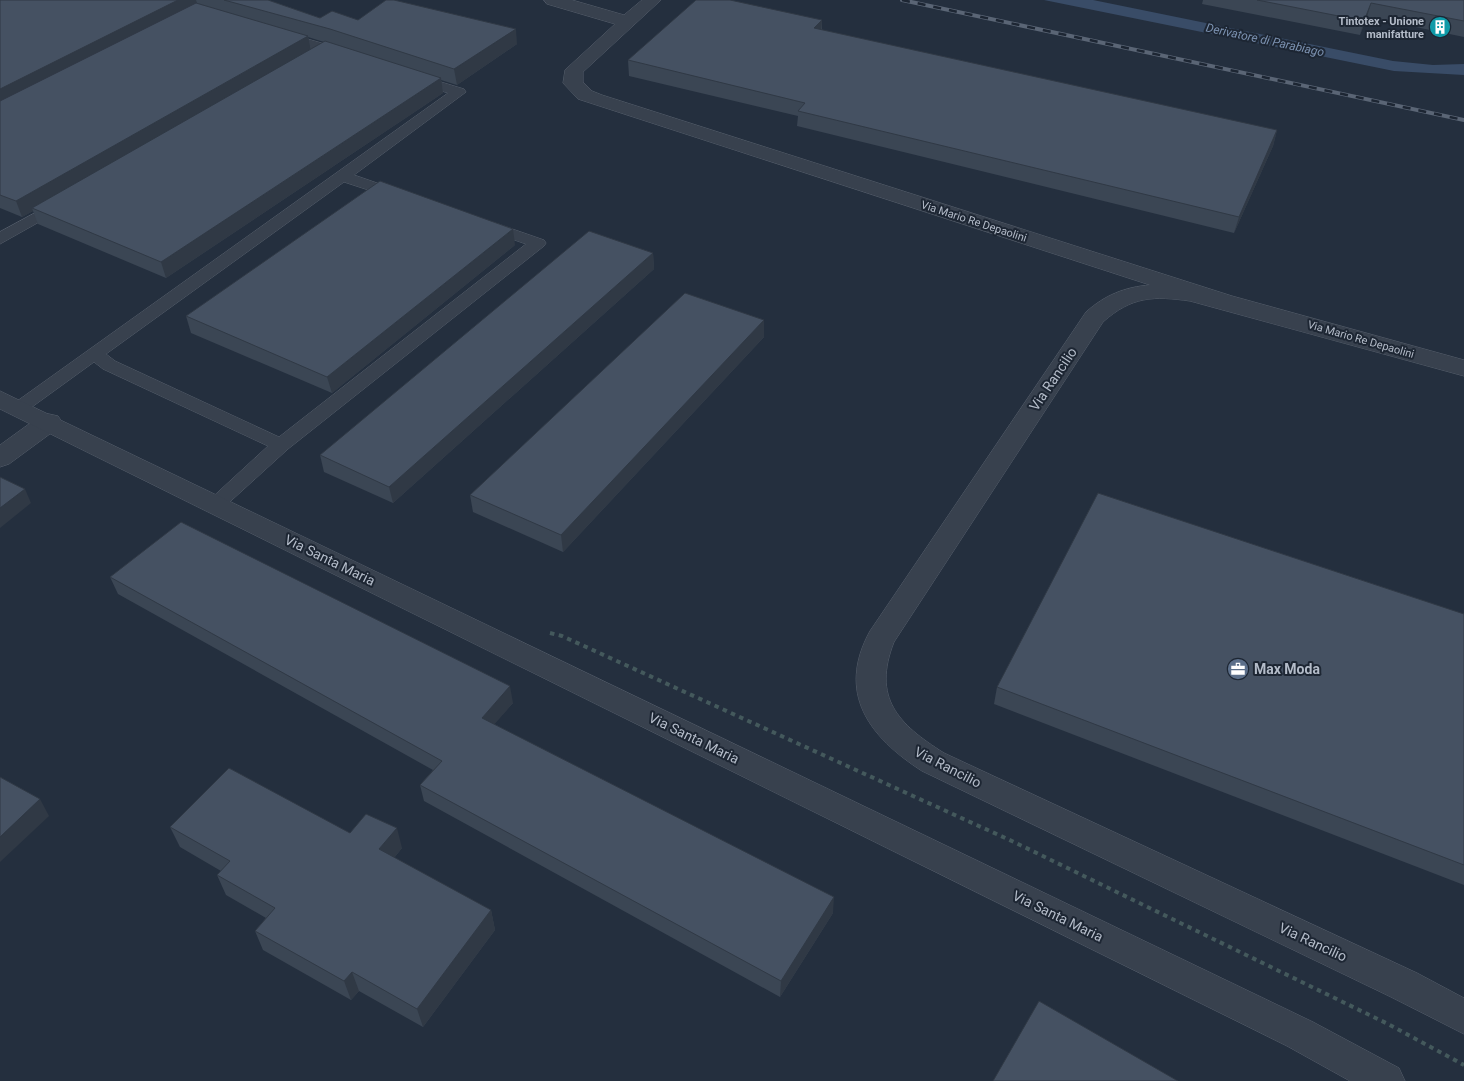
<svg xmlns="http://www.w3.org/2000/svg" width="1464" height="1081" viewBox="0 0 1464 1081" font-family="Roboto,sans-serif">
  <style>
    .water { fill: #394c67 }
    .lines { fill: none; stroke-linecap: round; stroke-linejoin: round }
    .service-casing { stroke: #565f6c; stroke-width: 1 }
    .minor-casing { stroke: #565f6c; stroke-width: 1 }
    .tertiary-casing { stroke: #565f6c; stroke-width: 1 }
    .path { stroke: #44595c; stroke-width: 4; stroke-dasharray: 4.5 4.5; stroke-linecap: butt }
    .service { fill: #38414e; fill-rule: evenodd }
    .minor { fill: #38414e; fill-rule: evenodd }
    .tertiary { fill: #38414e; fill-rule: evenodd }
    .rail-casing { stroke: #5a6575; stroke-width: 4 }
    .rail { stroke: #1d2633; stroke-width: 2.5; stroke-dasharray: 8; stroke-linecap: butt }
    .wall { fill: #3b4654; fill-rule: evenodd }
    .shaded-wall { fill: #303945 }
    .building { fill: #455162; stroke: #303945 }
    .labels { text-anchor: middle; stroke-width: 4; stroke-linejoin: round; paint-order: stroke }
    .far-poi-label { font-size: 11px; font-weight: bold; fill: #b4bcc9; stroke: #1d2633; text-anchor: end }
    .far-street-label { font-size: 11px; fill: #b4bcc9; stroke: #1d2633 }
    .far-water-label { font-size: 12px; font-style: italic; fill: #7c92b1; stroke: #1d2633 }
    .street-label { font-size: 14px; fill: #b4bcc9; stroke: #1d2633 }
    .poi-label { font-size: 14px; font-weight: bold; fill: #b4bcc9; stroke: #1d2633; text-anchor: start }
  </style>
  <rect width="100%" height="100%" fill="#242f3e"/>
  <!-- water -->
  <polygon class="water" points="1044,0 1093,0 1393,61 1433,65 1464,64 1464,75 1394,71"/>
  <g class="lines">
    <!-- service casing -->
    <g class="service-casing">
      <g id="service">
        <polygon points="283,32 332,46 334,49 318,60 308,60 306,57 316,50 278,39 276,36"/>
        <polygon points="418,75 464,89 466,92 354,175 403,192 406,195 403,198 393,198 344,182 106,354 115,361 279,437 526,244 483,229 481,226 483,223 495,223 544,240 546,243 544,246 288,449 222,509 215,511 208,509 205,504 268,446 103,369 94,362 25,412 13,412 10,408 13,404 448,93 413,82 411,79"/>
        <polygon points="59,200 64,202 67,205 64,208 0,244 0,232"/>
      </g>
    </g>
    <!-- minor casing -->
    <g class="minor-casing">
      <g id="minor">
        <path d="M544,0h28l52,15 18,-15h19l-78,72v10l9,9 10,4 630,201 232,64v16l-274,-75c-36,-5 -58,-5 -87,21l-209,320c-22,56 4,82 50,111l473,220 47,25v36l-73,-37 -469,-226c-53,-34 -86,-78 -52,-140l216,-319c19,-17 39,-25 64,-27l-572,-186 -15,-16 2,-13 50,-46 -68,-20z"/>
        <polygon points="49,414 58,416 62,422 58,428 9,464 0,467 0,445 40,416"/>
      </g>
    </g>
    <!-- tertiary casing -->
    <g class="tertiary-casing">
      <polygon id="tertiary" points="0,391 1313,1022 1399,1068 1405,1081 1350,1081 1287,1046 0,409"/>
    </g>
    <!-- path -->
    <polyline class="path" points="550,633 562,636 1014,842 1388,1024 1464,1065"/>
    <!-- service -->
    <use href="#service" class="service"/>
    <!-- minor -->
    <use href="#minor" class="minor"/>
    <!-- tertiary -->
    <use href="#tertiary" class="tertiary"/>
    <!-- rail casing -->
    <g class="rail-casing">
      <polyline id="rail" points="902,0 1464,120"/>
    </g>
    <!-- rail -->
    <use href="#rail" class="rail"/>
  </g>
  <!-- wall -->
  <g class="wall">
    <path d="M0,0h268l52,18 38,2 159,24 -60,41 -16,-5 2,13 -277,185 -128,-54 -5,-13 -11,6 -22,-9zM308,37l16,5 -13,7z"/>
    <polygon points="1203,0 1464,0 1464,37 1367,17 1360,35 1202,4"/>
    <polygon points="822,20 822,30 1277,130 1273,146 1234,233 797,126 798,116 629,76 628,60"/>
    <polygon points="515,245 332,393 191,333 186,316"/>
    <polygon points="653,253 654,269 393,503 324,472 320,455"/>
    <polygon points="764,320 764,337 563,552 473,512 470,495"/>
    <polygon points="110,577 513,703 494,724 833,913 780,997 424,801 420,785 433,770 118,594"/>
    <polygon points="1464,614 1464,885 994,704 997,687"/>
    <polygon points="170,827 350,833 402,848 394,858 491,910 495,930 423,1027 359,991 351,1000 263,950 255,931 266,918 226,895 217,875 221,871 180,847"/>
  </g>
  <!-- shaded-wall -->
  <g class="shaded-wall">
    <polygon points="178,0 196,0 198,6 0,107 0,89"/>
    <polygon points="1371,3 1367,17 1360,35 1364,21"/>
    <polygon points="822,20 821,35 814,28"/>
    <polygon points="516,29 517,44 457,85 454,69"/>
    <polygon points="308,36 311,51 32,208 33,211 22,217 16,201"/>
    <polygon points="441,78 443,93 166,278 161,262"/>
    <polygon points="1277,130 1273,146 1234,233 1239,217"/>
    <polygon points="513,229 515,245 332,393 327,377"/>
    <polygon points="653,253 654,269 393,503 389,487"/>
    <polygon points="764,320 764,337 563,552 561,535"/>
    <polygon points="25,489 31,503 0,528 0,508"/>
    <polygon points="510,686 513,703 485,735 482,718"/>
    <polygon points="40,799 49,816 0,862 0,837"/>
    <polygon points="397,828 402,848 385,869 379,849"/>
    <polygon points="834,897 833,913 780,997 781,981"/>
    <polygon points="491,910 495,930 423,1027 417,1009"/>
    <polygon points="352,972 359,991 351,1000 344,981"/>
  </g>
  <!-- building -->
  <g class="building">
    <polygon points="0,0 178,0 0,89"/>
    <polygon points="224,0 268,0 320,18 332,11 358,20 386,0 394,0 516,29 454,69 330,29"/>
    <polygon points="696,0 730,0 822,20 814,28 1277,130 1239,217 798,111 805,103 628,60"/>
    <polygon points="1257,0 1464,0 1464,21 1371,3 1364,21"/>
    <polygon points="196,3 308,36 16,201 0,195 0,101"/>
    <polygon points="325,41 441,78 161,262 32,208"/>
    <polygon points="380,181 513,229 327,377 186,316"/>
    <polygon points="589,231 653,253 389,487 320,455"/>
    <polygon points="685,293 764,320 561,535 470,495"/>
    <polygon points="0,477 25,489 0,508"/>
    <polygon points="1098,493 1464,614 1464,865 997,687"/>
    <polygon points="181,522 510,686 482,718 834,897 781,981 420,785 442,761 110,577"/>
    <polygon points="229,768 350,833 366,814 397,828 379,849 491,910 417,1009 352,972 344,981 255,931 275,908 217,875 230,861 170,827"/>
    <polygon points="0,777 40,799 0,837"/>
    <polygon points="1039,1001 1178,1081 993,1081"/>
  </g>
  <!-- icons -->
  <defs>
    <g id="building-disc" transform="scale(1.125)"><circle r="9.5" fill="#0f9aa8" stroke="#1d2633"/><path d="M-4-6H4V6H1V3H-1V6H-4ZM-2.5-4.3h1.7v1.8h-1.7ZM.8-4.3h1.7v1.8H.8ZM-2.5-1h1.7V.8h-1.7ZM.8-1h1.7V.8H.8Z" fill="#fff"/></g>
    <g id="office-disc" transform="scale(1.125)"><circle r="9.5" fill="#5c6f8a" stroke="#1d2633"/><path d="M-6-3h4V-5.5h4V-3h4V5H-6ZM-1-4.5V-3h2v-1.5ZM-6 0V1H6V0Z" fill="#fff"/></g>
  </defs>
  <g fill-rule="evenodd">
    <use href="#building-disc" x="1440" y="27"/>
    <use href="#office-disc" x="1238" y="669"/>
  </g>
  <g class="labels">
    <!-- far-poi labels -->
    <g class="far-poi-label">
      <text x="1424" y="25">Tintotex - Unione<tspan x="1424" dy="13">manifatture</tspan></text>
    </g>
    <!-- far-street labels -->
    <g class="far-street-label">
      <text transform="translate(974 221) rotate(18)" y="4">Via Mario Re Depaolini</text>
      <text transform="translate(1361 339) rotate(16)" y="4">Via Mario Re Depaolini</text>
    </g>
    <!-- far-water labels -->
    <g class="far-water-label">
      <text transform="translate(1265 40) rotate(12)" y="4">Derivatore di Parabiago</text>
    </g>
    <!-- street labels -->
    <g class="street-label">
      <text transform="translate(1053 379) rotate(-56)" y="5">Via Rancilio</text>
      <text transform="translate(330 560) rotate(26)" y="5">Via Santa Maria</text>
      <text transform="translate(694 738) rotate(26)" y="5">Via Santa Maria</text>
      <text transform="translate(948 767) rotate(27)" y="5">Via Rancilio</text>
      <text transform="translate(1058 916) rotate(26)" y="5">Via Santa Maria</text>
      <text transform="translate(1313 942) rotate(25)" y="5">Via Rancilio</text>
    </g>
    <!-- poi labels -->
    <g class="poi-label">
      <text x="1254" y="674">Max Moda</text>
    </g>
  </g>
</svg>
